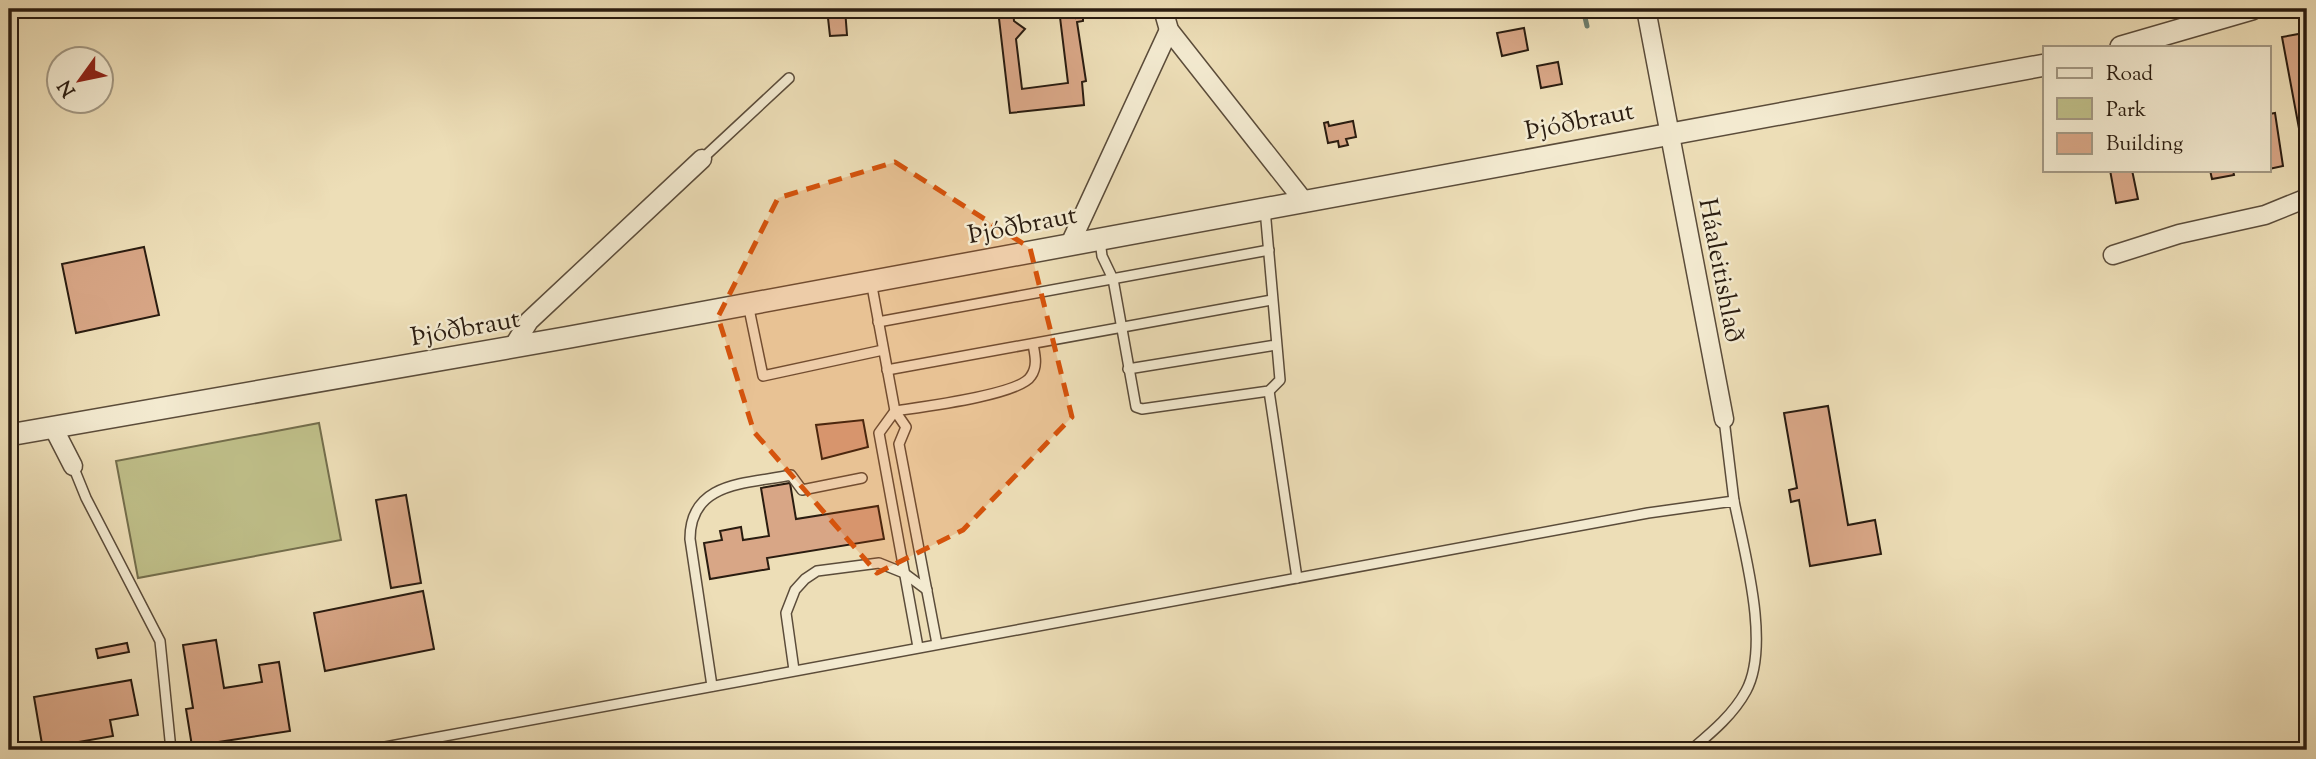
<svg xmlns="http://www.w3.org/2000/svg" width="2316" height="759" viewBox="0 0 2316 759" font-family="'Sorts Mill Goudy',serif">
  <style>
    .green { fill: #bfbf89; stroke: #746e4c; stroke-width: 2 }
    .lines { fill: none; stroke-linecap: round; stroke-linejoin: round }
    .stream { stroke: #6d7d6c; stroke-width: 5 }
    .building { fill: #d8a686; stroke: #2a1c10; stroke-width: 2 }
    .service-casing { stroke: #5b4c3a; stroke-width: 12 }
    .minor-casing { stroke: #5b4c3a; stroke-width: 21 }
    .tertiary-casing { stroke: #5b4c3a; stroke-width: 24 }
    .service { stroke: #f3ead0; stroke-width: 9 }
    .minor { stroke: #f3ead0; stroke-width: 18 }
    .tertiary { stroke: #f3ead0; stroke-width: 21 }
    .marked { fill: #d5530c; fill-opacity: 0.2; stroke: #d5530c; stroke-width: 5; stroke-dasharray: 14 9; stroke-linejoin: round }
    .labels { text-anchor: middle; stroke-width: 5; stroke-linejoin: round; paint-order: stroke }
    .street-label { font-size: 26px; fill: #2a1c10; stroke: #f3ead0 }
  </style>
  <rect width="100%" height="100%" fill="#eddeb7"/>
  <filter id="stains"><feTurbulence type="fractalNoise" baseFrequency=".00286" numOctaves="4"/><feColorMatrix values="0 0 0 0 .2 0 0 0 0 .09 0 0 0 0 .02 0 0 0 .5 -.17"/></filter>
  <radialGradient id="worn" r=".72"><stop offset=".6" stop-color="#630" stop-opacity="0"/><stop offset="1" stop-color="#630" stop-opacity=".3"/></radialGradient>
  <!-- green -->
  <polygon class="green" points="319,423 341,540 138,578 116,461"/>
  <g class="lines">
    <!-- stream -->
    <polyline class="stream" points="1583,9 1587,26"/>
  </g>
  <!-- building -->
  <g class="building">
    <polygon points="827,9 845,9 847,35 830,36"/>
    <polygon points="991,9 1013,9 1014,21 1025,29 1016,39 1022,89 1068,83 1059,9 1075,9 1076,18 1083,17 1083,21 1077,22 1086,81 1082,82 1084,105 1010,113 998,10"/>
    <polygon points="1524,28 1528,50 1502,56 1497,33"/>
    <polygon points="2304,33 2307,51 2307,149 2303,150 2282,37"/>
    <polygon points="1558,62 1562,84 1541,88 1537,66"/>
    <polygon points="2275,113 2283,166 2269,169 2269,114"/>
    <polygon points="1353,121 1356,137 1346,139 1348,145 1339,147 1338,141 1328,143 1324,123 1328,122 1329,126"/>
    <polygon points="2110,170 2132,170 2138,199 2116,203"/>
    <polygon points="2210,170 2233,170 2234,175 2212,179"/>
    <polygon points="144,247 159,315 76,333 62,264"/>
    <polygon points="1828,406 1848,525 1875,520 1881,554 1810,566 1799,500 1791,502 1789,490 1797,488 1784,413"/>
    <polygon points="863,420 868,447 822,459 816,425"/>
    <polygon points="790,483 796,519 878,506 884,539 767,558 769,569 710,579 704,543 722,540 720,531 741,527 743,540 769,536 761,488"/>
    <polygon points="406,495 421,583 391,588 376,500"/>
    <polygon points="423,591 434,649 325,671 314,613"/>
    <polygon points="216,640 224,688 262,682 259,665 279,662 290,731 192,746 186,709 193,708 183,645"/>
    <polygon points="127,643 129,652 98,658 96,649"/>
    <polygon points="131,680 138,715 110,720 113,736 61,745 62,750 43,750 34,697"/>
  </g>
  <g class="lines">
    <!-- service casing -->
    <g class="service-casing">
      <g id="service">
        <polyline points="702,159 789,78"/>
        <polyline points="1100,240 1102,256 1113,279 1136,407 1142,409 1269,391 1280,380 1265,209"/>
        <polyline points="871,281 895,411 906,427 899,444 937,644"/>
        <polyline points="748,304 763,376 883,350"/>
        <polyline points="878,322 1269,250"/>
        <polyline points="1128,369 1276,345"/>
        <polyline points="887,370 1272,300"/>
        <polyline points="1269,391 1297,578"/>
        <polyline points="1724,419 1734,501"/>
        <polyline points="73,466 86,498 160,641 171,750"/>
        <path d="M918,647l-39,-214 16,-22c26,-4 125,-16 136,-35 7,-10 4,-21 2,-32"/>
        <polyline points="794,670 786,613 795,590 805,579 817,571 879,563 904,573 927,590"/>
        <path d="M712,686l-22,-147c0,-58 57,-55 101,-64l11,15 60,-12"/>
        <path d="M369,750l1279,-237 86,-12c10,50 37,144 12,190 -13,24 -35,42 -55,59"/>
      </g>
    </g>
    <!-- minor casing -->
    <g class="minor-casing">
      <g id="minor">
        <polyline points="1163,9 1169,30 1303,200"/>
        <polyline points="1646,9 1724,419"/>
        <polyline points="1070,244 1169,30"/>
        <polyline points="2113,255 2179,234 2265,215 2307,198"/>
        <polyline points="513,347 529,321 702,159"/>
        <polyline points="54,429 73,466"/>
      </g>
    </g>
    <!-- tertiary casing -->
    <g class="tertiary-casing">
      <g id="tertiary">
        <polyline points="2121,47 2252,9"/>
        <polyline points="9,435 570,337 2045,65"/>
      </g>
    </g>
    <!-- service -->
    <use href="#service" class="service"/>
    <!-- minor -->
    <use href="#minor" class="minor"/>
    <!-- tertiary -->
    <use href="#tertiary" class="tertiary"/>
  </g>
  <!-- marked area -->
  <path class="marked" d="M895,162l135,86 42,169 -109,113 -86,43 -123,-141 -36,-115 60,-119z"/>
  <g class="labels">
    <!-- street labels -->
    <g class="street-label">
      <text transform="translate(1579 120) rotate(-11)" y="9">Þjóðbraut</text>
      <text transform="translate(1022 224) rotate(-11)" y="9">Þjóðbraut</text>
      <text transform="translate(1722 270) rotate(79)" y="9">Háaleitishlað</text>
      <text transform="translate(465 327) rotate(-10)" y="9">Þjóðbraut</text>
    </g>
  </g>
  <!-- margin -->
  <rect width="2316" height="759" fill="none" stroke="#eddeb7" stroke-width="35"/>
  <rect x="10" y="10" width="2295" height="738" fill="none" stroke="#2a1c10" stroke-width="3.5"/>
  <rect x="18" y="18" width="2281" height="724" fill="none" stroke="#2a1c10" stroke-width="2"/>
  <!-- legend -->
  <rect x="2043" y="46" width="228" height="126" fill="#f3ead0" stroke="#a39883" stroke-width="2"/>
  <rect x="2057" y="68" width="35" height="10" fill="#f3ead0" stroke="#a39883" stroke-width="2"/>
  <text x="2106" y="80" font-size="21" fill="#2a1c10">Road</text>
  <rect x="2057" y="98" width="35" height="21" fill="#bfbf89" stroke="#a39883" stroke-width="2"/>
  <text x="2106" y="116" font-size="21" fill="#2a1c10">Park</text>
  <rect x="2057" y="133" width="35" height="21" fill="#d8a686" stroke="#a39883" stroke-width="2"/>
  <text x="2106" y="150" font-size="21" fill="#2a1c10">Building</text>
  <!-- north arrow -->
  <g transform="translate(80 80) rotate(237)"><circle r="33" fill="#f3ead0" stroke="#a39883" stroke-width="2"/>
  <path d="M0-5L12 26L0 18L-12 26Z" fill="#8f2418"/>
  <text y="-10" font-size="19" font-weight="bold" text-anchor="middle" fill="#2a1c10">N</text>
  </g>
  <rect width="100%" height="100%" filter="url(#stains)"/>
  <rect width="100%" height="100%" fill="url(#worn)"/>
</svg>
